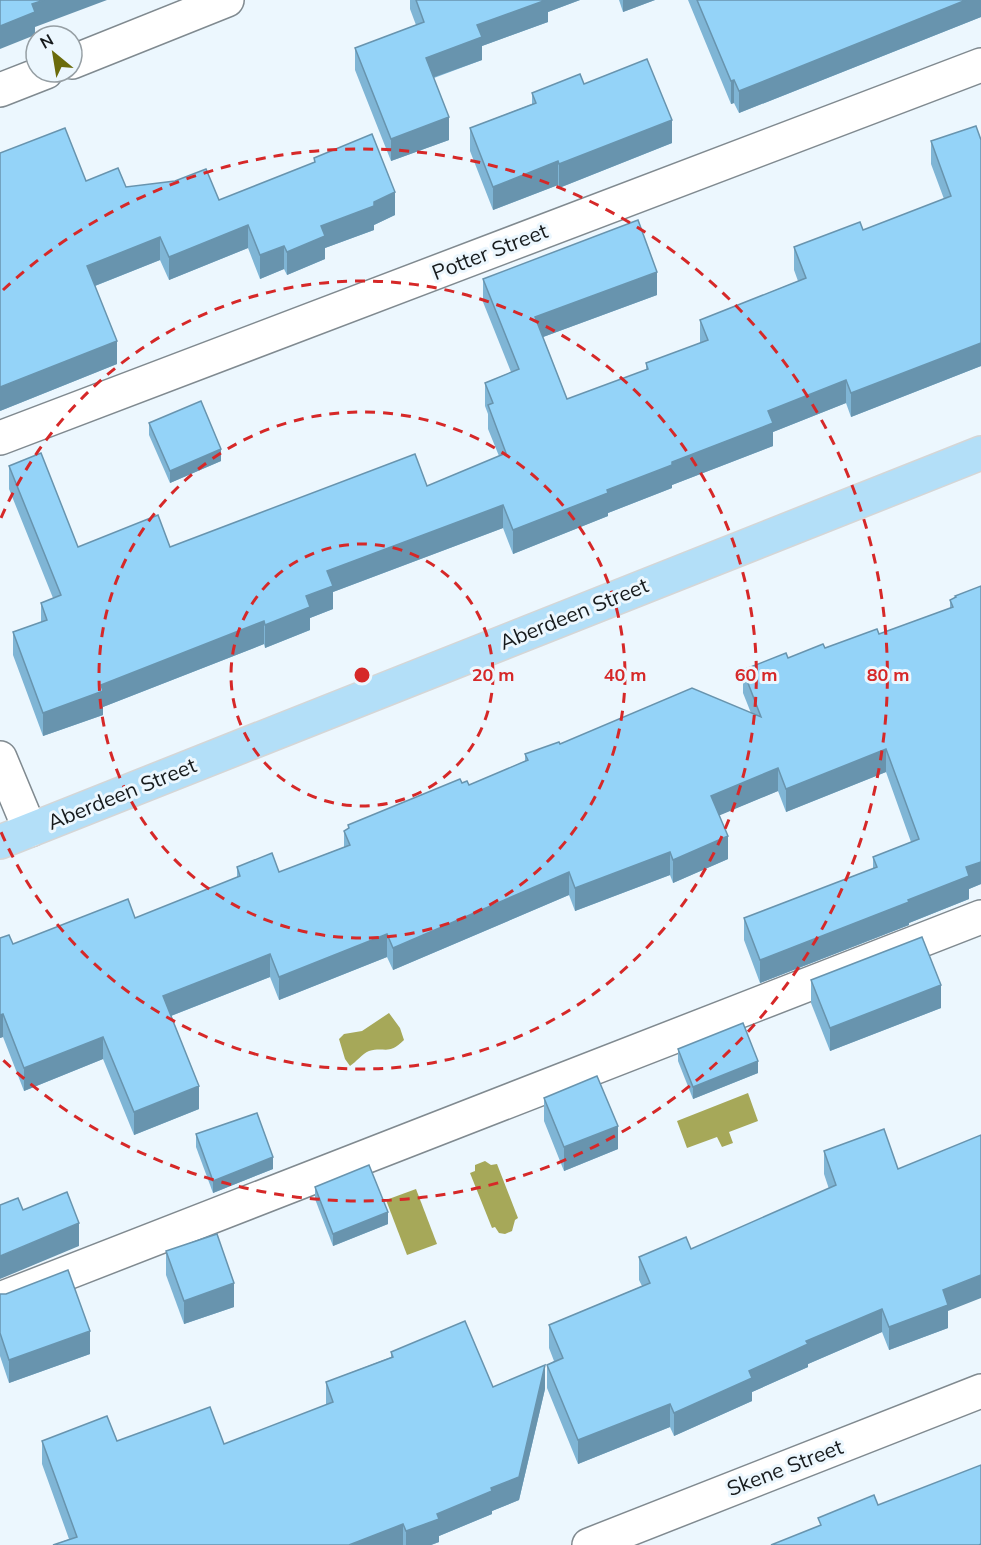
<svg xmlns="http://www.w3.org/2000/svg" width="981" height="1545" viewBox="0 0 981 1545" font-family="Mulish,sans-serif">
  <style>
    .water { fill: #a6a859 }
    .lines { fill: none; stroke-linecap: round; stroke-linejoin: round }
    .minor-casing { stroke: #808a90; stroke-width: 36 }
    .major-casing { stroke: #d5d6d6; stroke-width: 36 }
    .minor { stroke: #fff; stroke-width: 33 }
    .major { stroke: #b3dff8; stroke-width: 33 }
    .wall { fill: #7fb5d5 }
    .shaded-wall { fill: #6894ae }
    .building { fill: #94d3f8; stroke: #6894ae; stroke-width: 1.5 }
    .ring { fill: none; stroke: #d62828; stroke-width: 3; stroke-dasharray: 10 8 }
    .labels { text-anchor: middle; stroke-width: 6; stroke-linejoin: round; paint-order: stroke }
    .street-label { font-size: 21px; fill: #161a1c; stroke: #ecf7fe }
    .centre { fill: #d62828; stroke: #ecf7fe; stroke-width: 3 }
    .ring-label { font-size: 18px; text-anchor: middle; font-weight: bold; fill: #d62828; stroke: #ecf7fe; stroke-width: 6; stroke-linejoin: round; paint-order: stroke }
  </style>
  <rect width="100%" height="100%" fill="#ecf7fe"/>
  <!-- water -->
  <g class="water">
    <path d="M389,1013l11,15 4,12c-16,16 -19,6 -35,11 -7,3 -13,11 -19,15l-5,-7 -6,-20 5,-5 18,-3z"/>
    <polygon points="748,1093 758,1121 729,1132 733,1143 722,1147 717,1137 687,1148 677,1121"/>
    <polygon points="485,1161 491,1165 497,1164 518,1218 515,1220 512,1231 505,1234 499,1233 495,1227 492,1228 470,1173 475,1171 475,1165"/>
    <polygon points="416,1189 437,1244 407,1255 386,1200"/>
  </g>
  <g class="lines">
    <!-- minor casing -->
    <g class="minor-casing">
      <g id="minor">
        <polyline points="72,62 227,0"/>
        <polyline points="0,90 46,72"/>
        <polyline points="0,438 981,65"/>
        <polyline points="0,758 30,830"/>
        <polyline points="0,1299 981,917"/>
        <polyline points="589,1545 981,1391"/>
      </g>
    </g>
    <!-- major casing -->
    <g class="major-casing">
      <polyline id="major" points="0,842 981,453"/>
    </g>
    <!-- minor -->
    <use href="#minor" class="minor"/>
    <!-- major -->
    <use href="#major" class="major"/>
  </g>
  <!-- wall -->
  <g class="wall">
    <polygon points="410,0 580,0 548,12 548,22 482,46 482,60 434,78 449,140 391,161 355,70 355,48 416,25 410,9"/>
    <polygon points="619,0 655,0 623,12"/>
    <polygon points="688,0 981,0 981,17 739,113 734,103 731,104"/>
    <polygon points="584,84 672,143 559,188 558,185 493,210 470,151 470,128 532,104 532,93"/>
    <polygon points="981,140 981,366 851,417 846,403 773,432 773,446 672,485 672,488 608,513 608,516 513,554 503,528 333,592 333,609 310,618 310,630 265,648 264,644 103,707 103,715 43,736 13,655 13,632 41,622 41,603 53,598 9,489 9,466 78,547 170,547 427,486 499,456 488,429 488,414 485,406 485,383 511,372 483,302 483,279 657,295 543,337 567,399 646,370 646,363 700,343 700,320 798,281 794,270 794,247 863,230 944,199 931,164 931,141"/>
    <polygon points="314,158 395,215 374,225 374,230 325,248 325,259 287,275 284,269 260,279 248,248 169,280 160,260 95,286 117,364 0,411 86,181 219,200 314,163"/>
    <polygon points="149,423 221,461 170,483 149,435"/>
    <polygon points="981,586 981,884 969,889 969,899 909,923 909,925 760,983 744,940 744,918 873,869 873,857 911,842 886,772 786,812 778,791 719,815 728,859 673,883 670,875 575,911 569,895 393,970 387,957 279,1000 270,977 171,1016 199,1109 134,1135 103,1059 24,1091 3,1037 0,1038 0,938 13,944 135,918 237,878 237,867 279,872 344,847 344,831 348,829 348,825 462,783 469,785 525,761 525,754 560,744 751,713 743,693 743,670 879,634 950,608 950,600 955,598 955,596"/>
    <polygon points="811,980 941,1008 830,1051 811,1003"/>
    <polygon points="678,1049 758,1073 693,1099 678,1061"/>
    <polygon points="544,1098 618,1149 564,1171 544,1121"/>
    <polygon points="196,1134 273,1169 213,1193 196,1147"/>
    <polygon points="824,1151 948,1311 948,1328 889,1350 882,1332 808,1364 808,1367 752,1392 752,1401 674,1436 670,1427 578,1464 547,1388 547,1365 554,1361 549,1348 549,1325 642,1286 639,1280 639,1257 691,1249 829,1189 824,1174"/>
    <polygon points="315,1187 388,1224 333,1246 315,1199"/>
    <polygon points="166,1251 234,1307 184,1324 166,1275"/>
    <polygon points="0,1294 90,1354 9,1383 0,1356"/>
    <polygon points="391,1352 493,1387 545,1389 519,1500 492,1511 492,1514 439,1536 439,1542 431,1545 53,1545 69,1539 42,1464 42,1441 224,1444 326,1405 326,1382 391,1357"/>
  </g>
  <!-- shaded-wall -->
  <g class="shaded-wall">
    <polygon points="44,0 107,0 35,27 35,35 0,49 0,26 32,4"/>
    <polygon points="545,0 580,0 548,12 548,22 482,46 482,60 426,80 426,58 477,25"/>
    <polygon points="623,0 655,0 623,12"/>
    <polygon points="966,0 981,0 981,17 739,113 739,91"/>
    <polygon points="734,80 734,103 731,104 731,81"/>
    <polygon points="449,117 449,140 391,161 391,139"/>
    <polygon points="672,120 672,143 559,188 559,164"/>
    <polygon points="558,161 558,185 493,210 493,187"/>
    <polygon points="395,192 395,215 374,225 374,230 325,248 325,259 287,275 287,252 321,226 374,202"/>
    <polygon points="248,225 248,248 169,280 169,257"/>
    <polygon points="160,237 160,260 87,289 87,266"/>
    <polygon points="284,246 284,269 260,279 260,255"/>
    <polygon points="657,272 657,295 535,340 535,317"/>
    <polygon points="117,341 117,364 0,411 0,387"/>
    <polygon points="981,343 981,366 851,417 851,393"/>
    <polygon points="846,380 846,403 773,432 773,446 672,485 672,462 768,411"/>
    <polygon points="221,449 221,461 170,483 170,471"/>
    <polygon points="672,465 672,488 608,513 608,516 513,554 513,530 607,490"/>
    <polygon points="503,505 503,528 333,592 333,609 310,618 310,630 265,648 265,625 306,596 327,571"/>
    <polygon points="264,621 264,644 103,707 103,715 43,736 43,713 101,685"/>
    <polygon points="886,749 886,772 786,812 786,789"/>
    <polygon points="778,768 778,791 711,819 711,796"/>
    <polygon points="728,836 728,859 673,883 673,860"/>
    <polygon points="670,852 670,875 575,911 575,888"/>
    <polygon points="981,862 981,884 969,889 969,899 909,923 909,925 760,983 760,960 908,900 966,867"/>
    <polygon points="569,872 569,895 393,970 393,948"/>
    <polygon points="387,934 387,957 279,1000 279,977"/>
    <polygon points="270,954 270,977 163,1019 163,996"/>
    <polygon points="941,985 941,1008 830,1051 830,1028"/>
    <polygon points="3,1014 3,1037 0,1038 0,1015"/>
    <polygon points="103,1037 103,1059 24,1091 24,1068"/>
    <polygon points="758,1061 758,1073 693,1099 693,1087"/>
    <polygon points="199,1086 199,1109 134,1135 134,1112"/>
    <polygon points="618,1126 618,1149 564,1171 564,1147"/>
    <polygon points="273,1157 273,1169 213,1193 213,1181"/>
    <polygon points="388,1212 388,1224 333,1246 333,1234"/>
    <polygon points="79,1223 79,1246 0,1279 0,1256"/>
    <polygon points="981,1275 981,1298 948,1311 948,1328 889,1350 889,1327 943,1290"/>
    <polygon points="234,1283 234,1307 184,1324 184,1301"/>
    <polygon points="882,1309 882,1332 808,1364 808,1367 752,1392 752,1401 674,1436 674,1413 749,1371 806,1341"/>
    <polygon points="90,1331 90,1354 9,1383 9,1360"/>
    <polygon points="545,1365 545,1389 519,1500 492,1511 492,1514 439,1536 439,1542 431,1545 406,1545 406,1531 437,1514 491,1488"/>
    <polygon points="670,1404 670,1427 578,1464 578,1440"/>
    <polygon points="403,1524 403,1545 349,1545"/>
  </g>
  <!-- building -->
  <g class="building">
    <polygon points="0,0 44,0 32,4 35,12 0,26"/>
    <polygon points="416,0 546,0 477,25 482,37 426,58 449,117 391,139 355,48 424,22"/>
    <polygon points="697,0 966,0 739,91 734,80 731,81"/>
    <polygon points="647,59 672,120 559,164 558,161 493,187 470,128 536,103 532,93 580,74 584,84"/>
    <polygon points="976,126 981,140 981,343 851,393 846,380 768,411 773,423 672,462 672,465 607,490 608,493 513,530 503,505 327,571 333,586 306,596 310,607 265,625 264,621 101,685 103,691 43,713 13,632 47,620 41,603 61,595 9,466 41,453 78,547 158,515 170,547 415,454 427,486 506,453 488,405 493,403 485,383 519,369 483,279 638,220 657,272 535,317 567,399 648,369 646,363 708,340 700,320 806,278 794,247 860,222 863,230 951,196 931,141"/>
    <polygon points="65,128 86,181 118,168 126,187 175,181 206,169 219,200 315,162 314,158 372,134 395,192 374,202 374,206 321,226 325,236 287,252 284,246 260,255 248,225 169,257 160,237 87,266 117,341 0,387 0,153"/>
    <polygon points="201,401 221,449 170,471 149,423"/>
    <polygon points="981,586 981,862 966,867 969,876 908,900 909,902 760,960 744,918 877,867 873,857 919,839 886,749 786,789 778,768 711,796 728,836 673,860 670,852 575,888 569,872 393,948 387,934 279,977 270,954 163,996 199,1086 134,1112 103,1037 24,1068 3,1014 0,1015 0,938 9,935 13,944 128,899 135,918 240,876 237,867 272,853 279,872 350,845 344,831 349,828 348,825 460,779 462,783 467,781 469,785 528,760 525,754 559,742 560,744 692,688 761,717 743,670 786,653 788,658 823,644 825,648 877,629 879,634 953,607 950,600 956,597 955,596"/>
    <polygon points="922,937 941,985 830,1028 811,980"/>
    <polygon points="743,1023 758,1061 693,1087 678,1049"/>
    <polygon points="597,1076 618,1126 564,1147 544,1098"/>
    <polygon points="257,1113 273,1157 213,1181 196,1134"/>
    <polygon points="884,1129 898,1169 981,1135 981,1275 943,1290 948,1305 889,1327 882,1309 806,1341 808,1344 749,1371 752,1378 674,1413 670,1404 578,1440 547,1365 563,1358 549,1325 650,1283 639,1257 686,1237 691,1249 836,1185 824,1151"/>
    <polygon points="369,1165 388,1212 333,1234 315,1187"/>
    <polygon points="67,1192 79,1223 0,1256 0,1205 18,1198 23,1210"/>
    <polygon points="217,1234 234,1283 184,1301 166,1251"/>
    <polygon points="68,1270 90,1331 9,1360 0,1333 0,1294 6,1294"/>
    <polygon points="465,1321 493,1387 545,1365 519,1477 491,1488 492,1491 437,1514 439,1519 406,1531 403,1524 349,1545 53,1545 77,1537 42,1441 107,1416 117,1441 210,1407 224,1444 333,1402 326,1382 393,1357 391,1352"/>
    <polygon points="981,1465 981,1544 979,1545 771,1545 821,1525 818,1518 874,1495 878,1505"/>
  </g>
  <!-- distance rings -->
  <g class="ring">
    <circle cx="362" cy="675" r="131"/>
    <circle cx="362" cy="675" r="263"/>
    <path d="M1 518A394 394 0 1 1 1 832"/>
    <path d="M3 290A526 526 0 1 1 3 1060"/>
  </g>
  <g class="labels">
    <!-- street labels -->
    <g class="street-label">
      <text transform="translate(490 252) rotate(-21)" y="7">Potter Street</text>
      <text transform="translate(574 614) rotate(-22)" y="7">Aberdeen Street</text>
      <text transform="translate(122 794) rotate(-22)" y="7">Aberdeen Street</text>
      <text transform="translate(785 1468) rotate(-21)" y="7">Skene Street</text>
    </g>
  </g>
  <circle cx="362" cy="675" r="9" class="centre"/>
  <g class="ring-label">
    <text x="493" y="681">20 m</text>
    <text x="625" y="681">40 m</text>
    <text x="756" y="681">60 m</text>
    <text x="888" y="681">80 m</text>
  </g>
  <!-- north arrow -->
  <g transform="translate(54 54) rotate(330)"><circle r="28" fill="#ecf7fe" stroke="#969fa4" stroke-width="1.5"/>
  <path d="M0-4.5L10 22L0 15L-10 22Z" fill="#6b6b0b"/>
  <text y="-9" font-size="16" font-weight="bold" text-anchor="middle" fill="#161a1c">N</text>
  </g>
</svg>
